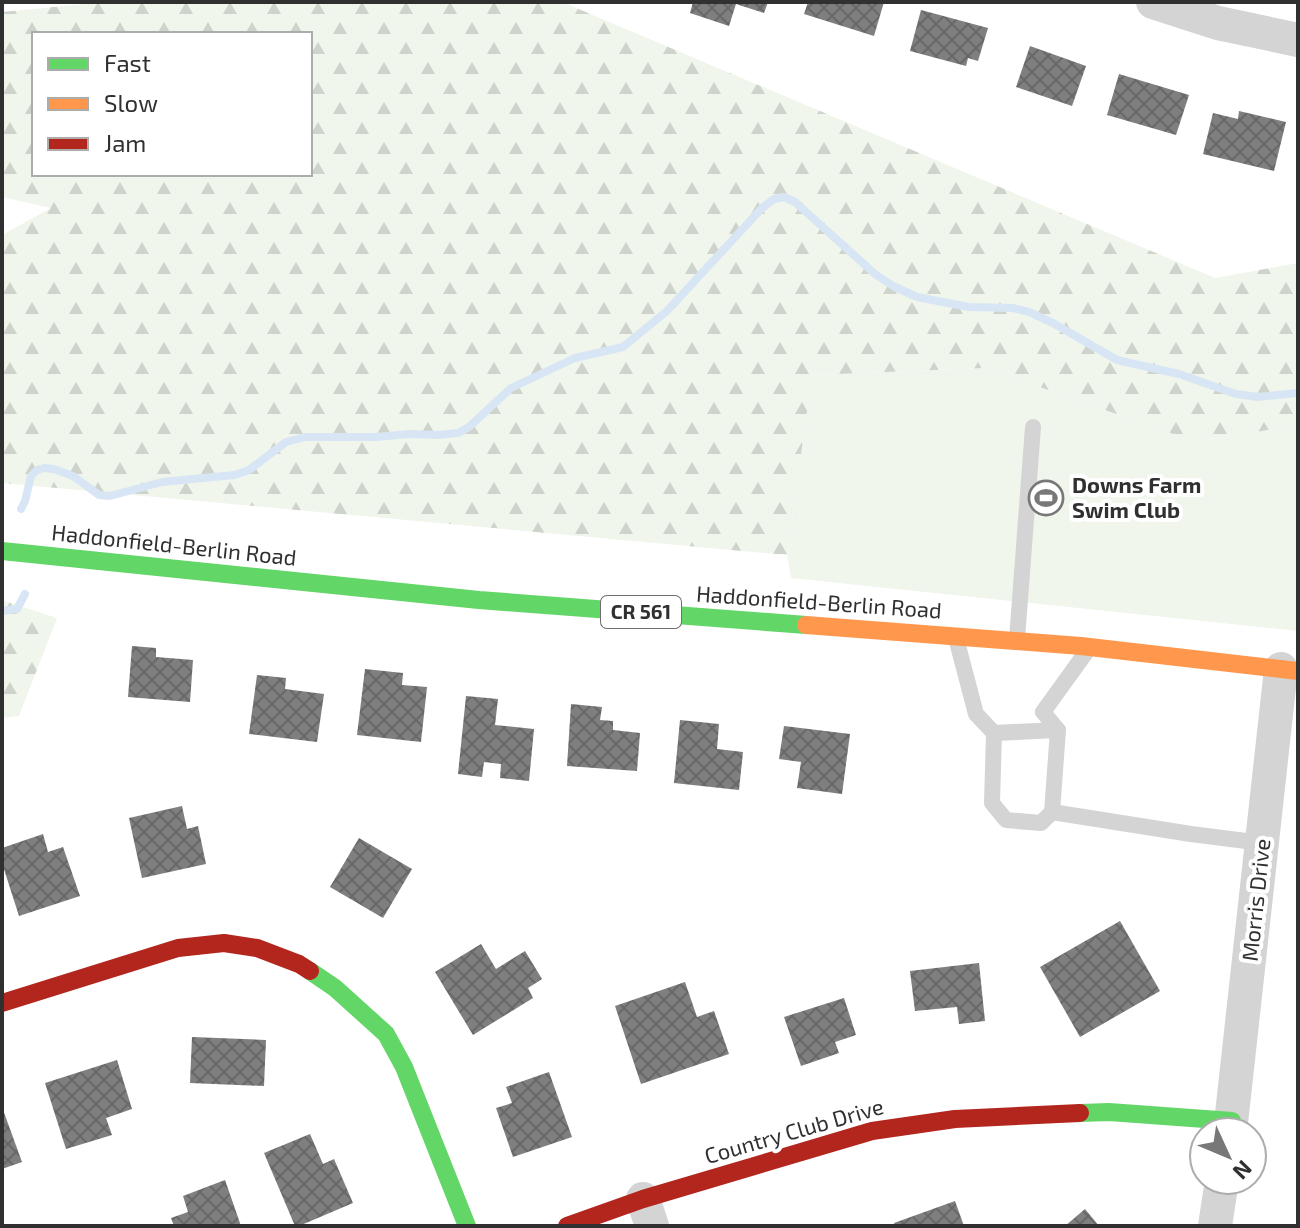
<svg xmlns="http://www.w3.org/2000/svg" width="1300" height="1228" viewBox="0 0 1300 1228" font-family="'Exo 2',sans-serif">
  <style>
    .grass { fill: #f0f6ec }
    .forest { fill: url(#forest-firs); fill-rule: evenodd }
    .lines { fill: none; stroke-linecap: round; stroke-linejoin: round }
    .stream { stroke: #d8e5f4; stroke-width: 8 }
    .building { fill: url(#building-cross-hatch) }
    .lane { stroke: #d4d4d4; stroke-width: 16 }
    .street { stroke: #d4d4d4; stroke-width: 34 }
    .fast { stroke: #63d668; stroke-width: 18 }
    .slow { stroke: #ff974d; stroke-width: 18 }
    .jam { stroke: #b3261e; stroke-width: 18 }
    .labels { text-anchor: middle; stroke-width: 8; stroke-linejoin: round; paint-order: stroke }
    .shield { fill: #fff; stroke: #6e6e6e; stroke-width: 2 }
    .shield-label { font-size: 20px; font-weight: bold; fill: #303030 }
    .poi-label { font-size: 22px; font-weight: bold; fill: #303030; stroke: #fff; text-anchor: start }
    .street-label { font-size: 22px; fill: #303030; stroke: #fff }
  </style>
  <defs>
    <pattern id="forest-firs" width="22" height="20" patternUnits="userSpaceOnUse" patternTransform="scale(2)"><rect width="22" height="20" fill="#f0f6ec"/><path d="M5 1l3.5 6h-7zM16 11l3.5 6h-7z" fill="#ced3cb"/></pattern>
    <pattern id="building-cross-hatch" width="8" height="8" patternUnits="userSpaceOnUse" patternTransform="scale(2)"><rect width="8" height="8" fill="#7f7f7f"/><path d="M0 0l8 8M0 8l8-8" fill="none" stroke="#686868"/></pattern>
  </defs>
  <rect width="100%" height="100%" fill="#fff"/>
  <!-- grass -->
  <polygon class="grass" points="985,368 1196,442 1298,425 1298,631 791,578 787,555 812,375"/>
  <!-- forest -->
  <g class="forest">
    <path d="M105,2h457l653,276 83,-15v162l-102,17 -211,-74 -173,7 -25,180 -785,-72v-248l49,-27 -49,-11v-185zM34,34h276v140h-276z"/>
    <polygon points="2,600 57,618 19,716 2,718"/>
  </g>
  <g class="lines">
    <!-- stream -->
    <g class="stream">
      <polyline points="21,509 25,501 31,476 37,470 44,468 54,469 73,476 99,495 110,496 162,482 235,475 249,470 286,442 305,437 375,437 410,434 437,435 458,433 469,427 511,388 575,358 623,347 667,311 762,208 774,199 784,197 795,202 875,274 893,286 917,297 969,307 1013,308 1029,312 1053,323 1117,360 1179,374 1236,394 1258,397 1298,393"/>
      <polyline points="2,611 17,609 25,594"/>
    </g>
  </g>
  <!-- building -->
  <g class="building">
    <polygon points="693,2 768,2 764,13 736,4 729,26 690,13"/>
    <polygon points="808,2 884,2 874,36 804,14"/>
    <polygon points="921,10 988,28 978,61 968,58 966,66 910,51"/>
    <polygon points="1030,46 1086,66 1072,106 1016,87"/>
    <polygon points="1119,74 1189,95 1176,135 1107,115"/>
    <polygon points="1239,111 1286,122 1274,171 1203,154 1213,113 1238,119"/>
    <polygon points="132,646 156,648 156,657 193,660 190,702 128,697"/>
    <polygon points="365,669 403,673 402,685 427,687 421,742 357,735"/>
    <polygon points="257,675 286,678 285,689 324,694 317,742 249,734"/>
    <polygon points="466,696 498,699 495,725 534,729 529,781 500,778 501,764 484,762 482,777 458,774"/>
    <polygon points="571,704 602,707 600,720 613,721 613,730 640,733 637,771 567,766"/>
    <polygon points="680,720 719,724 717,749 743,752 739,790 674,783"/>
    <polygon points="784,726 850,734 842,794 797,788 801,762 779,759"/>
    <polygon points="182,806 187,829 198,826 206,864 142,878 129,818"/>
    <polygon points="43,834 48,852 63,847 80,896 19,916 2,863 2,848"/>
    <polygon points="359,838 412,869 383,918 330,887"/>
    <polygon points="1120,921 1160,991 1080,1037 1040,967"/>
    <polygon points="481,944 496,969 525,951 542,979 528,988 533,998 473,1035 435,972"/>
    <polygon points="979,963 985,1021 959,1024 957,1007 915,1011 910,971"/>
    <polygon points="685,982 697,1017 714,1011 729,1054 641,1084 615,1006"/>
    <polygon points="844,998 856,1035 835,1042 839,1053 801,1066 784,1017"/>
    <polygon points="192,1037 266,1040 264,1086 190,1083"/>
    <polygon points="117,1060 132,1109 106,1118 112,1135 66,1149 45,1083"/>
    <polygon points="549,1072 572,1137 513,1157 496,1108 512,1103 506,1087"/>
    <polygon points="2,1107 22,1162 2,1169"/>
    <polygon points="310,1134 323,1164 334,1159 353,1203 299,1226 295,1226 264,1153"/>
    <polygon points="225,1180 241,1226 174,1226 171,1218 188,1212 183,1196"/>
    <polygon points="955,1201 964,1226 895,1226 894,1223"/>
    <polygon points="1085,1209 1099,1226 1065,1226"/>
  </g>
  <g class="lines">
    <!-- lane -->
    <g class="lane">
      <polyline points="956,638 976,714 994,733 992,803 1006,820 1041,823 1052,812 1058,730 1043,712 1087,651"/>
      <polyline points="1017,639 1033,427"/>
      <polyline points="994,733 1058,730"/>
      <polyline points="1052,812 1191,834 1262,843"/>
    </g>
    <!-- street -->
    <g class="street">
      <polyline points="1153,2 1218,23 1298,40"/>
      <polyline points="1230,1132 1281,669"/>
      <polyline points="643,1199 652,1226"/>
      <polyline points="1215,1226 1222,1180"/>
    </g>
    <!-- fast -->
    <g class="fast">
      <polyline points="2,551 479,600 806,625"/>
      <polyline points="310,971 335,988 386,1034 404,1067 467,1226"/>
      <polyline points="1080,1113 1109,1112 1232,1121"/>
    </g>
    <!-- slow -->
    <polyline class="slow" points="806,625 1081,646 1298,671"/>
    <!-- jam -->
    <g class="jam">
      <polyline points="2,1003 178,948 224,943 257,948 299,964 310,971"/>
      <polyline points="567,1226 643,1199 872,1131 955,1119 1080,1113"/>
    </g>
  </g>
  <!-- icons -->
  <defs>
    <g id="stadium-ring" transform="scale(1.8)"><circle r="9.5" fill="#fff" stroke="#787878" stroke-width="1.5"/><path d="M0-5a6.5 5 0 1 0 0 10a6.5 5 0 1 0 0-10ZM-3.5-1.8h7v3.6h-7Z" fill="#787878"/></g>
  </defs>
  <g fill-rule="evenodd">
    <use href="#stadium-ring" x="1046" y="498"/>
  </g>
  <g class="labels">
    <!-- shield labels -->
    <rect class="shield" x="601" y="596" width="80" height="32" rx="6"/>
    <g class="shield-label">
      <text x="641" y="619">CR 561</text>
    </g>
    <!-- poi labels -->
    <g class="poi-label">
      <text x="1072" y="493">Downs Farm<tspan x="1072" dy="25">Swim Club</tspan></text>
    </g>
    <!-- street labels -->
    <g class="street-label">
      <text transform="translate(174 545) rotate(6)" y="8">Haddonfield-Berlin Road</text>
      <text transform="translate(819 602) rotate(4)" y="8">Haddonfield-Berlin Road</text>
      <text transform="translate(1256 900) rotate(-84)" y="8">Morris Drive</text>
      <text transform="translate(794 1131) rotate(-16)" y="8">Country Club Drive</text>
    </g>
  </g>
  <!-- border -->
  <rect width="1300" height="1228" fill="none" stroke="#303030" stroke-width="8"/>
  <!-- legend -->
  <rect x="32" y="32" width="280" height="144" fill="#ffffff" stroke="#acacac" stroke-width="2"/>
  <rect x="48" y="58" width="40" height="12" fill="#63d668" stroke="#acacac" stroke-width="2"/>
  <text x="104" y="72" font-size="24" fill="#303030">Fast</text>
  <rect x="48" y="98" width="40" height="12" fill="#ff974d" stroke="#acacac" stroke-width="2"/>
  <text x="104" y="112" font-size="24" fill="#303030">Slow</text>
  <rect x="48" y="138" width="40" height="12" fill="#b3261e" stroke="#acacac" stroke-width="2"/>
  <text x="104" y="152" font-size="24" fill="#303030">Jam</text>
  <!-- north arrow -->
  <g transform="translate(1228 1156) rotate(134)"><circle r="38" fill="#ffffff" stroke="#acacac" stroke-width="2"/>
  <path d="M0-6L14 30L0 20L-14 30Z" fill="#787878"/>
  <text y="-12" font-size="22" font-weight="bold" text-anchor="middle" fill="#303030">N</text>
  </g>
</svg>
